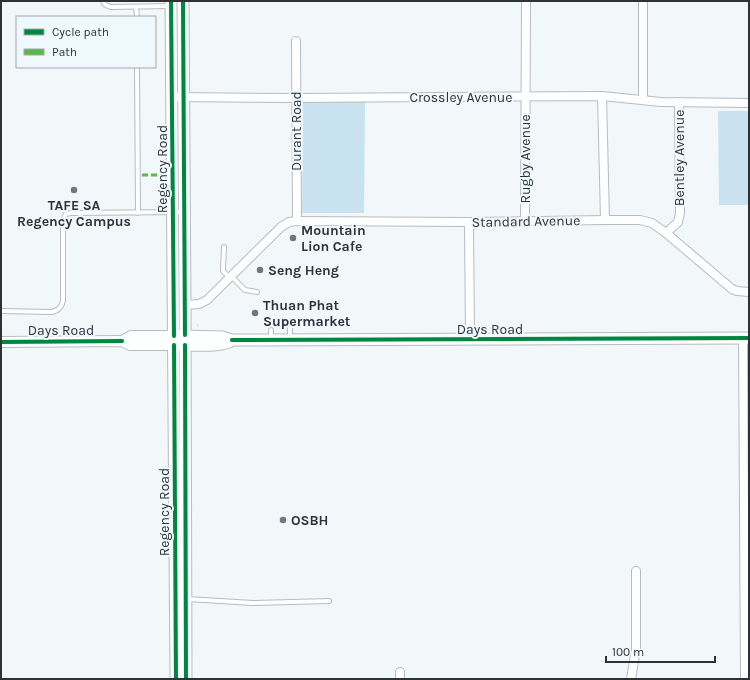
<svg xmlns="http://www.w3.org/2000/svg" width="750" height="680" viewBox="0 0 750 680" font-family="Karla,sans-serif">
  <style>
    .green { fill: #c9e2f0 }
    .lines { fill: none; stroke-linecap: round; stroke-linejoin: round }
    .service-casing { stroke: #b8bcbe; stroke-width: 6 }
    .minor-casing { stroke: #b8bcbe; stroke-width: 10 }
    .tertiary-casing { stroke: #b8bcbe; stroke-width: 12 }
    .secondary-casing { stroke: #b8bcbe; stroke-width: 13 }
    .path { stroke: #d8dadb; stroke-width: 1.5; stroke-dasharray: 2 3; stroke-linecap: butt }
    .service { stroke: #fdfefe; stroke-width: 4 }
    .minor { stroke: #fdfefe; stroke-width: 8 }
    .tertiary { stroke: #fdfefe; stroke-width: 10 }
    .secondary { stroke: #fdfefe; stroke-width: 11 }
    .quiet { stroke: #58b947; stroke-width: 3; stroke-dasharray: 6 3; stroke-linecap: butt }
    .cycleway-casing { stroke: #eef8fd; stroke-width: 6 }
    .cycleway { stroke: #00873e; stroke-width: 4 }
    .poi-dot { fill: #737779; stroke: #eef8fd; stroke-width: 1.5 }
    .labels { text-anchor: middle; stroke-width: 4; stroke-linejoin: round; paint-order: stroke }
    .street-label { font-size: 14px; fill: #2f3234; stroke: #eef8fd }
    .poi-label { font-size: 14px; font-weight: bold; fill: #2f3234; stroke: #eef8fd; text-anchor: start }
  </style>
  <rect width="100%" height="100%" fill="#f2f7fa"/>
  <!-- green -->
  <g class="green">
    <polygon points="303,102 365,102 364,213 302,213"/>
    <polygon points="718,111 749,111 749,205 719,205"/>
  </g>
  <g class="lines">
    <!-- service casing -->
    <g class="service-casing">
      <g id="service">
        <path d="M103,1c1,4 4,5 8,6l60,-1"/>
        <polyline points="136,7 137,17"/>
        <polyline points="137,67 138,213"/>
        <polyline points="224,247 223,271 230,278"/>
        <polyline points="232,277 245,290 257,292"/>
        <path d="M1,311l50,1c7,-1 10,-4 12,-11v-81l3,-6 5,-1 113,-1"/>
        <polyline points="290,328 290,339"/>
        <polyline points="271,330 271,338"/>
        <polyline points="187,599 253,603 329,601"/>
      </g>
    </g>
    <!-- minor casing -->
    <g class="minor-casing">
      <g id="minor">
        <polyline points="643,1 643,100"/>
        <polyline points="296,41 297,221"/>
        <polyline points="602,96 605,220"/>
        <polyline points="173,97 296,98 602,96 661,102 749,103"/>
        <polyline points="525,221 526,1"/>
        <polyline points="469,222 470,340"/>
        <polyline points="666,233 678,222 680,213 679,102"/>
        <polyline points="185,305 199,304 207,300 281,227 289,222 297,221 469,222 605,220 640,220 652,223 666,233 732,289 737,291 749,292"/>
        <polyline points="743,338 745,679"/>
        <polyline points="400,679 400,672"/>
        <polyline points="631,679 636,649 636,571"/>
      </g>
    </g>
    <!-- tertiary casing -->
    <g class="tertiary-casing">
      <g id="tertiary">
        <polyline points="122,341 131,336 174,336"/>
        <polyline points="1,342 122,341 130,345 174,345"/>
      </g>
    </g>
    <!-- secondary casing -->
    <g class="secondary-casing">
      <g id="secondary">
        <polyline points="171,1 176,679"/>
        <polyline points="183,1 185,305 186,679"/>
        <polyline points="179,336 222,337 232,340 749,338"/>
        <path d="M179,345c14,0 37,2 50,-3"/>
      </g>
    </g>
    <!-- path -->
    <polyline class="path" points="197,326 199,324"/>
    <!-- service -->
    <use href="#service" class="service"/>
    <!-- minor -->
    <use href="#minor" class="minor"/>
    <!-- tertiary -->
    <use href="#tertiary" class="tertiary"/>
    <!-- secondary -->
    <use href="#secondary" class="secondary"/>
    <!-- quiet -->
    <polyline class="quiet" points="142,175 164,175"/>
    <!-- cycleway casing -->
    <g class="cycleway-casing">
      <g id="cycleway">
        <polyline points="171,1 174,336"/>
        <polyline points="183,1 185,335"/>
        <polyline points="232,340 749,338"/>
        <polyline points="1,342 122,341"/>
        <polyline points="174,345 176,679"/>
        <polyline points="185,345 186,679"/>
      </g>
    </g>
    <!-- cycleway -->
    <use href="#cycleway" class="cycleway"/>
  </g>
  <!-- markers -->
  <g class="poi-dot">
    <circle cx="74" cy="190" r="4"/>
    <circle cx="293" cy="238" r="4"/>
    <circle cx="260" cy="270" r="4"/>
    <circle cx="255" cy="313" r="4"/>
    <circle cx="283" cy="520" r="4"/>
  </g>
  <g class="labels">
    <!-- street labels -->
    <g class="street-label">
      <text x="461" y="102">Crossley Avenue</text>
      <text transform="translate(296 131) rotate(-90)" y="5">Durant Road</text>
      <text transform="translate(679 158) rotate(-90)" y="5">Bentley Avenue</text>
      <text transform="translate(525 159) rotate(-90)" y="5">Rugby Avenue</text>
      <text transform="translate(162 169) rotate(-90)" y="5">Regency Road</text>
      <text transform="translate(526 221) rotate(-1)" y="5">Standard Avenue</text>
      <text x="490" y="334">Days Road</text>
      <text x="61" y="335">Days Road</text>
      <text transform="translate(164 512) rotate(-90)" y="5">Regency Road</text>
    </g>
    <!-- poi labels -->
    <g class="poi-label">
      <text x="74" y="210" text-anchor="middle">TAFE SA<tspan x="74" dy="16">Regency Campus</tspan></text>
      <text x="301" y="235">Mountain<tspan x="301" dy="16">Lion Cafe</tspan></text>
      <text x="268" y="275">Seng Heng</text>
      <text x="263" y="310">Thuan Phat<tspan x="263" dy="16">Supermarket</tspan></text>
      <text x="291" y="525">OSBH</text>
    </g>
  </g>
  <!-- border -->
  <rect width="750" height="680" fill="none" stroke="#2f3234" stroke-width="4"/>
  <!-- legend -->
  <rect x="16" y="16" width="140" height="52" fill="#eef8fd" stroke="#a2a9ad"/>
  <rect x="24" y="29" width="20" height="6" fill="#00873e" stroke="#a2a9ad"/>
  <text x="52" y="36" font-size="12" fill="#2f3234">Cycle path</text>
  <rect x="24" y="49" width="20" height="6" fill="#58b947" stroke="#a2a9ad"/>
  <text x="52" y="56" font-size="12" fill="#2f3234">Path</text>
  <!-- scale -->
  <path d="M606 656v6h109v-6" fill="none" stroke="#2f3234" stroke-width="2"/>
  <text x="612" y="656" font-size="12" fill="#2f3234" stroke="#eef8fd" stroke-width="3" paint-order="stroke">100 m</text>
</svg>
